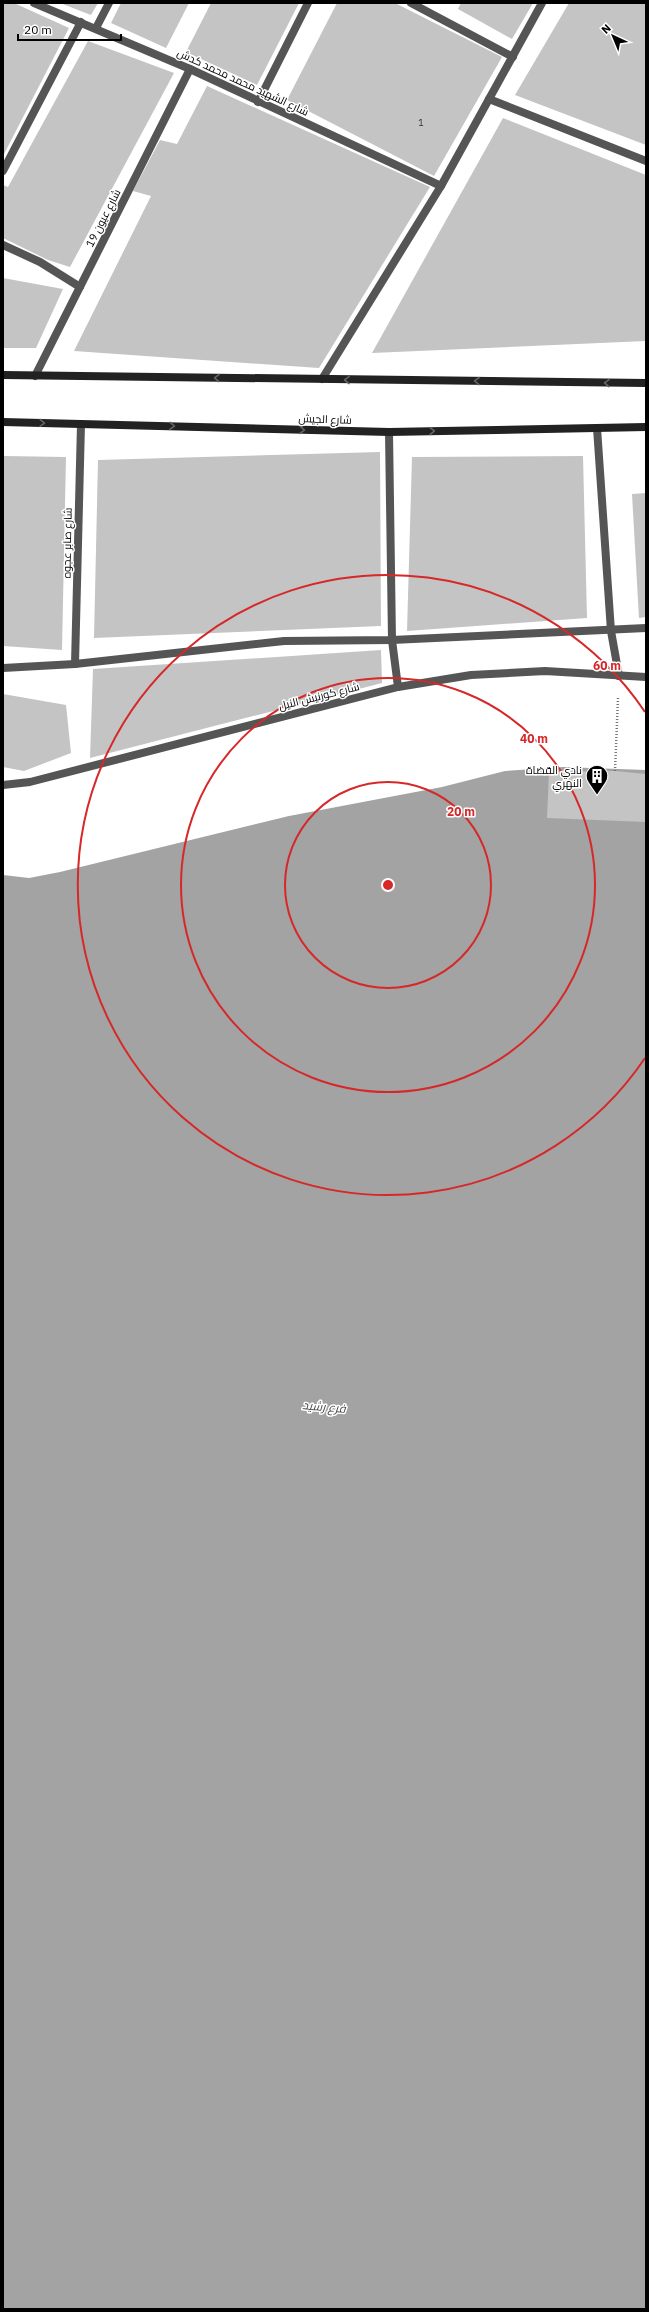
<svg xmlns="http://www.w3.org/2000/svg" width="649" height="2312" viewBox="0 0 649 2312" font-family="'IBM Plex Sans',Cairo,sans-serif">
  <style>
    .water { fill: #a3a3a3 }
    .building { fill: #c4c4c4 }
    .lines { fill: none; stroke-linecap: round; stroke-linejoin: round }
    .path { stroke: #777; stroke-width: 2.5; stroke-dasharray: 1 2; stroke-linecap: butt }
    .minor { stroke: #555; stroke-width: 8 }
    .secondary { stroke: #222; stroke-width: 8 }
    .oneway { stroke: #646464 }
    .ring { fill: none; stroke: #d62828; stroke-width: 2 }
    .labels { text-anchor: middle; stroke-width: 3; stroke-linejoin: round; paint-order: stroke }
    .number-label { font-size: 9px; fill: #313131 }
    .street-label { font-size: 11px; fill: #000; stroke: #fff }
    .poi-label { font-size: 11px; fill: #000; stroke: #fff; text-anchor: end }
    .water-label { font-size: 12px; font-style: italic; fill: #444; stroke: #fff }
    .centre { fill: #d62828; stroke: #fff; stroke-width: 2 }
    .ring-label { font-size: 12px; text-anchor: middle; font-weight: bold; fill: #d62828; stroke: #fff; stroke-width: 3; stroke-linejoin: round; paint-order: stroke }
  </style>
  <rect width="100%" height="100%" fill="#fff"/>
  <!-- water -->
  <polygon class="water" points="563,767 646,770 646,2309 3,2309 3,875 29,878 60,872 289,816 442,787 505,771"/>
  <!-- building -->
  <g class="building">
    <polygon points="3,3 14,3 69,28 3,156"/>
    <polygon points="60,3 98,3 91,15"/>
    <polygon points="121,3 189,3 166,48 111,23"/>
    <polygon points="211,3 299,3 257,85 186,52"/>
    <polygon points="337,3 395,3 502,57 434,176 287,100"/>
    <polygon points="461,3 533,3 512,39 458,9"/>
    <polygon points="569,3 646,3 646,145 515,95"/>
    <polygon points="88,41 174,73 70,267 48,260 3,238 3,185 8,187"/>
    <polygon points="207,86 430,187 319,368 74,351 151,196 133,191 160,140 177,144"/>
    <polygon points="503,118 646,175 646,341 372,353"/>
    <polygon points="3,278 63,289 36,348 3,348"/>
    <polygon points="380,452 381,626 94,638 98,460"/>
    <polygon points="3,456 66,457 62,650 3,646"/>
    <polygon points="583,456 587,618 407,631 412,457"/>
    <polygon points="646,493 646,617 639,618 632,494"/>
    <polygon points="381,650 382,683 90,758 93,669"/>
    <polygon points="3,694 66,705 71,753 24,771 3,767"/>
    <polygon points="615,771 646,774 646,822 547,818 549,772"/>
  </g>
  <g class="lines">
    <!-- path -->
    <polyline class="path" points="615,771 618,698"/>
    <!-- minor -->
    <g class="minor">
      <polyline points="34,3 190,69 441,186"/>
      <polyline points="411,3 513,57"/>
      <polyline points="96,28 109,3"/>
      <polyline points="489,99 646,161"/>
      <polyline points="258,102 308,3"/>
      <polyline points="3,171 81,22"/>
      <polyline points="3,245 40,262 80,287"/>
      <polyline points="35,376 190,69"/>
      <polyline points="322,379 441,186 542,3"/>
      <polyline points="597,428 611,631 619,676"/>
      <polyline points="389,432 392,640 398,687"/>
      <polyline points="75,664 81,424"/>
      <polyline points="3,668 75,664 284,641 392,640 646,628"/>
      <polyline points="3,785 30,782 398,687 471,675 545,671 646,677"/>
    </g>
    <!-- secondary -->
    <g class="secondary">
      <polyline points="3,375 646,383"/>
      <polyline points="3,422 389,432 646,427"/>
    </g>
  </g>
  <!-- one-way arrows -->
  <defs><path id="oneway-chevron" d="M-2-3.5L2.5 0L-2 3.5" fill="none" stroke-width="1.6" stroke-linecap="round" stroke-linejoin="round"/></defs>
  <g class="oneway">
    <use href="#oneway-chevron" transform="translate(217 378) rotate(-179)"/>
    <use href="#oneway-chevron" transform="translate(347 380) rotate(-179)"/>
    <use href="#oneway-chevron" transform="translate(477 381) rotate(-179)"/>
    <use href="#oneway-chevron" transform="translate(607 383) rotate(-179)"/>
    <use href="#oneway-chevron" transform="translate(42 423) rotate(1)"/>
    <use href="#oneway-chevron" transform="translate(172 426) rotate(2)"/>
    <use href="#oneway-chevron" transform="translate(302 430) rotate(2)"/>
    <use href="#oneway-chevron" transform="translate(432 431) rotate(-1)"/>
  </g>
  <!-- distance rings -->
  <g class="ring">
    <circle cx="388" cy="885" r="103"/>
    <circle cx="388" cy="885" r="207"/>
    <path d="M645 1058A310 310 0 1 1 645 712"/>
  </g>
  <!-- icons -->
  <defs>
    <g id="building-pin" transform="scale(1.15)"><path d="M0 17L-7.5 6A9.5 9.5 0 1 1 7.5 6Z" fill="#000" stroke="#fff"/><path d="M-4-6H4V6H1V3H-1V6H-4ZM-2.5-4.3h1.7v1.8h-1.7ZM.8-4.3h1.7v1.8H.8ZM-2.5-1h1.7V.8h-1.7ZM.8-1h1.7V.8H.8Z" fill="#fff"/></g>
  </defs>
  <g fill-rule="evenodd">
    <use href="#building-pin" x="597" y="776"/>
  </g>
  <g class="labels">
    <!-- number labels -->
    <g class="number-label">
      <text x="421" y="126">1</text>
    </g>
    <!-- street labels -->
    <g class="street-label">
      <text transform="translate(243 82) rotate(25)" y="4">شارع الشهيد محمد محمد كدش</text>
      <text transform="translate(103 218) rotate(-63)" y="4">شارع عيون 19</text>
      <text transform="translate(325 419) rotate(2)" y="4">شارع الجيش</text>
      <text transform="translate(67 543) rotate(-89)" y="4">شارع صابر عجوه</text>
      <text transform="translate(319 696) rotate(-14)" y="4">شارع كورنيش النيل</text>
    </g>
    <!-- poi labels -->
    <g class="poi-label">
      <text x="582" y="774">نادي القضاة<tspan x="582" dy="13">النهري</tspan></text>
    </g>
    <!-- water labels -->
    <g class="water-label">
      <text transform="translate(324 1407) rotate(5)" y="4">فرع رشيد</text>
    </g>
  </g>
  <circle cx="388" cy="885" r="6" class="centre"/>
  <g class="ring-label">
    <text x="607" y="670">60 m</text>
    <text x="534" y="743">40 m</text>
    <text x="461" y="816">20 m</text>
  </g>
  <!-- border -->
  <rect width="649" height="2312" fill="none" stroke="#000000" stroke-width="8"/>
  <!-- north arrow -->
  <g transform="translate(613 36) rotate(316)" stroke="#ffffff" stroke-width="3" paint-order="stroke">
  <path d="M0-3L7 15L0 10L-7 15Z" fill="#000000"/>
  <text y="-6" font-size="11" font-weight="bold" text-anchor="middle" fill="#000000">N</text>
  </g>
  <!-- scale -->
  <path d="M18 34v6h103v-6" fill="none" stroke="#000000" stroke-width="2"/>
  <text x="24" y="34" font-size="12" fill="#000000" stroke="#ffffff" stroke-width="3" paint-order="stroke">20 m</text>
</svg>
